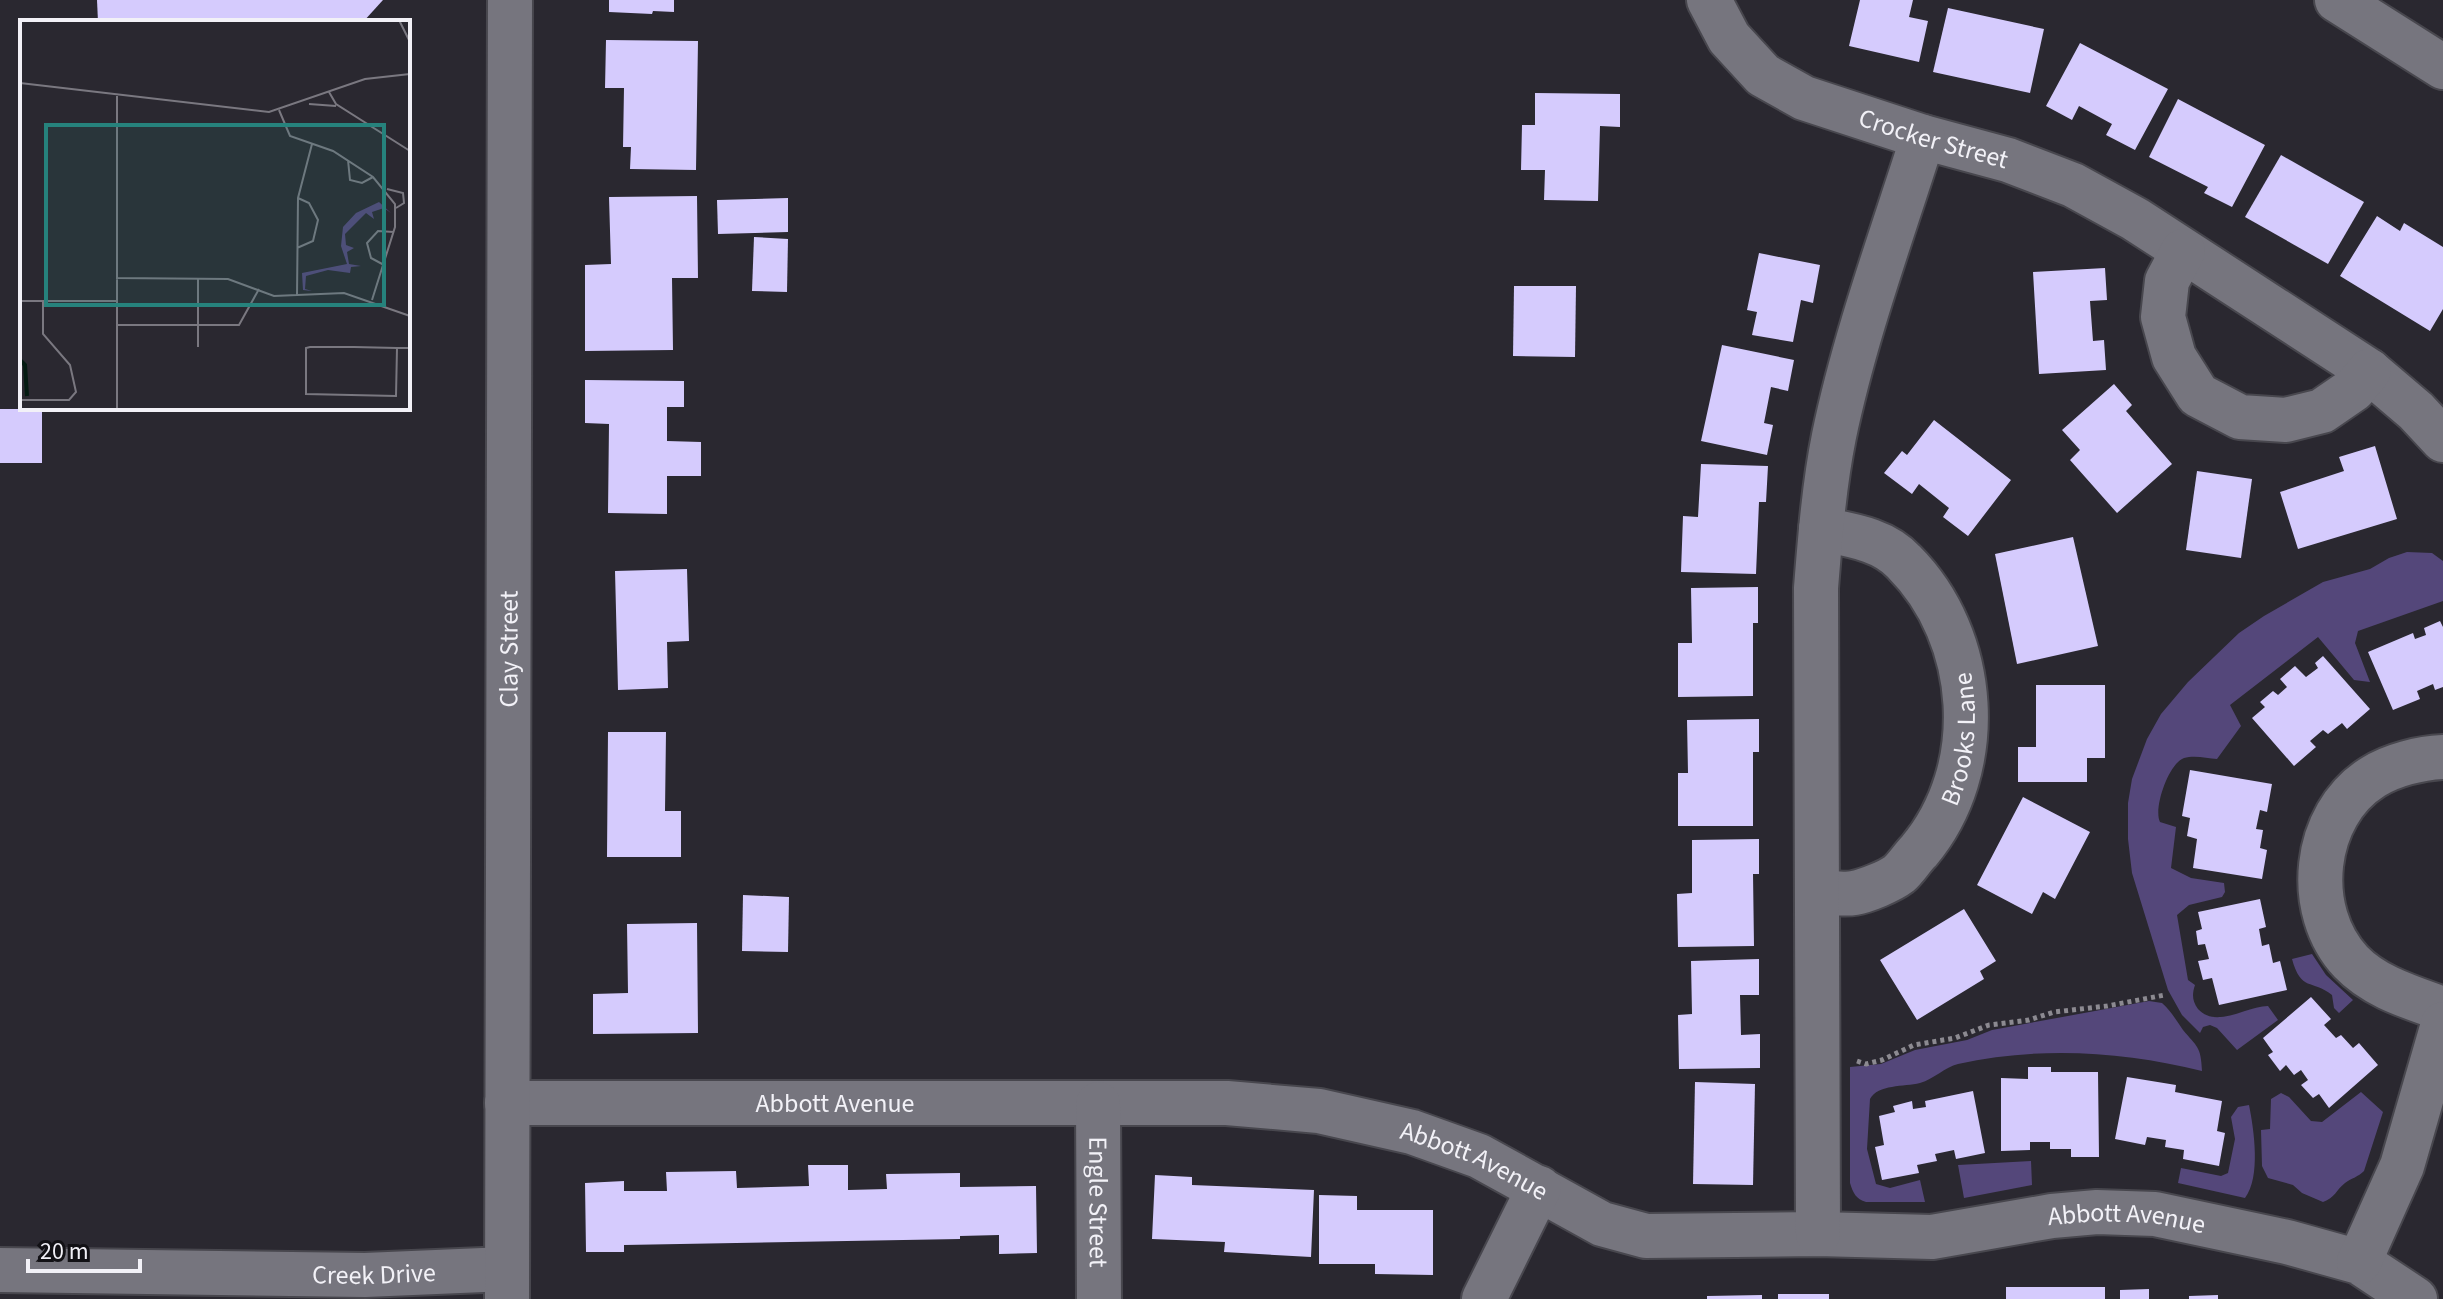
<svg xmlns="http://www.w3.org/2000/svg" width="2443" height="1299" viewBox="0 0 2443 1299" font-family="'Source Sans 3',sans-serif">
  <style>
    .green { fill: #54477a }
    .building { fill: #d5cbfd }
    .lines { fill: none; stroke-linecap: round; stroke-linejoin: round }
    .minor-casing { stroke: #48474e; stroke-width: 48 }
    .path { stroke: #8c8a91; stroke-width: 5; stroke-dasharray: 4 4; stroke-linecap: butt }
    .minor { stroke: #76757e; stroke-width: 44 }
    .labels { text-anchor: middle; stroke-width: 8; stroke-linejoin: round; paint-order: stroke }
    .street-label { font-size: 26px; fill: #f2f1f7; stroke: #121115 }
    .inset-river { fill: none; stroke: #041b12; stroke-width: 4 }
    .inset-road { fill: none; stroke: #7a7880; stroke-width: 2 }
    .view { fill: #26827c; fill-opacity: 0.15; stroke: #26827c; stroke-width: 4 }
    .inset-edge { fill: none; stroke: #f2f1f7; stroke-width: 4 }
  </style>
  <rect width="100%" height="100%" fill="#2a2830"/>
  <!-- green -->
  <g class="green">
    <path d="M2407,552l25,1 11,8v40l-85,30 -3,12 15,39 -16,-2 -36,-43 -88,68 11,21 -24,33c-10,-1 -23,-4 -33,-1 -15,5 -31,50 -24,64l16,5 -5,41 20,10 33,5 1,9 -3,5 -33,8 -12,10 11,65 7,5c-3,9 -3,16 3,24 18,20 49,-3 70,-3l10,14 -41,30 -20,-22 -7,-3 -7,2 -3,6 -18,-18 -14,-25 -36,-117 -4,-34v-36l4,-24 15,-40 14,-25 27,-32 51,-49 25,-17 59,-34 47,-13 19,-11z"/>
    <path d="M2312,954l14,21 27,25 -14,13 -5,-5 -2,-13c-20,-16 -31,-3 -40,-36z"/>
    <path d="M2149,1001l13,2c9,8 14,17 21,27 14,17 18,16 19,41 -79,-20 -164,-25 -244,-7 -13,3 -24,15 -38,19 -16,4 -42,1 -50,16l-3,50 9,35 14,4 30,-8 5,22h-59c-10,-3 -13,-9 -16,-19v-116l31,-3 34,-14 52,-10 25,-10z"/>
    <path d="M2361,1092l22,20 -19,59c-6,6 -12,7 -19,12 -9,7 -10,15 -22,19l-21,-9 -9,-8 -25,-7 -6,-12 -1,-36 9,-1 1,-30 10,-6 8,4 22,24 11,1z"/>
    <path d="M2249,1105c5,25 12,72 -4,93l-67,-15 3,-15 40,8 7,-3 7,-34 -4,-22 7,-10z"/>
    <polygon points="2031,1161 2032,1185 1964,1198 1958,1165"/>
  </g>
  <!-- building -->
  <g class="building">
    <polygon points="97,0 383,0 363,22 98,22"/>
    <polygon points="609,0 674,0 674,12 653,11 652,14 609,12"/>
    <polygon points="1860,0 1913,0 1909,17 1928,21 1919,62 1849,46"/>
    <polygon points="1948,8 2044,29 2030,93 1933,72"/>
    <polygon points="606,40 698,41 696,170 630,169 631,147 623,147 624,88 605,88"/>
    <polygon points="2080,43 2168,89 2135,150 2106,135 2112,124 2079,106 2072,120 2046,106"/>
    <polygon points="1535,93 1620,94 1620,127 1600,126 1598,201 1544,200 1545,170 1521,170 1522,125 1535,125"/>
    <polygon points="2178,99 2265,145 2232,207 2204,193 2208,187 2149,157"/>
    <polygon points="2281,155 2364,202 2328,264 2245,217"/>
    <polygon points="697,196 698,278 672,278 673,350 585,351 585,265 611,264 609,197"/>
    <polygon points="788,198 788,232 718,234 717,200"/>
    <polygon points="2377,216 2400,231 2404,223 2443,247 2443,309 2430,331 2340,276"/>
    <polygon points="754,237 788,239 787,292 752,291"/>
    <polygon points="1759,253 1820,265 1813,303 1801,300 1793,342 1752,335 1757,312 1747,310"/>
    <polygon points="2105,268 2107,300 2090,301 2093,341 2104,340 2106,370 2039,374 2033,272"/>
    <polygon points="1514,286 1576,286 1575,357 1513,356"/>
    <polygon points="1722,345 1794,360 1788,391 1771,387 1764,423 1773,425 1767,455 1701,441"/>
    <polygon points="585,380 684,381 684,407 667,407 667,441 701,442 701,476 667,476 667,514 608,513 609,424 585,423"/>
    <polygon points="2114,384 2132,405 2126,411 2172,464 2117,513 2070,460 2080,450 2062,430"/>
    <rect x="0" y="409" width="42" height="54"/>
    <polygon points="1934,420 2011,480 1968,536 1943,517 1949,508 1919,484 1912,494 1884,473 1902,451 1907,455"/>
    <polygon points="2375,446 2397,519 2298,549 2280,492 2344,471 2339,457"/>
    <polygon points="1701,464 1768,466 1766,502 1759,502 1756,574 1681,572 1683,516 1698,517"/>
    <polygon points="2197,471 2252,479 2241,558 2186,550"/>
    <polygon points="2073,537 2098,646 2017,664 1995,554"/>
    <polygon points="687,569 689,641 667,642 668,688 618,690 615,571"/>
    <polygon points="1758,587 1758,623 1753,623 1753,696 1678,697 1678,643 1692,643 1691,588"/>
    <polygon points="2440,621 2443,627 2443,687 2435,690 2433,684 2417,691 2420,699 2393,710 2368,652 2413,633 2415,639 2426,635 2424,628"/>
    <polygon points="2323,656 2370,709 2347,729 2342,723 2328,734 2323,730 2310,741 2316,747 2294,766 2252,718 2265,707 2260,702 2273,691 2278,695 2287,687 2280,679 2295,666 2306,677 2318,668 2315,663"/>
    <polygon points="2036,685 2105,685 2105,758 2087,758 2087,782 2018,782 2018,747 2036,747"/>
    <polygon points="1759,719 1759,752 1753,752 1753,826 1678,826 1678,773 1688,773 1687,720"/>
    <polygon points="608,732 666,732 665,811 681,811 681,857 607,857"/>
    <polygon points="2190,770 2272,784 2267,812 2260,810 2256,829 2263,830 2260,848 2267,850 2262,879 2193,868 2197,839 2187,836 2190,818 2182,816"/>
    <polygon points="2023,797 2090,832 2055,899 2043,892 2032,914 1977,885"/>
    <polygon points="1759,839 1759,874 1753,874 1754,946 1678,947 1677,894 1692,893 1692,840"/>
    <polygon points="743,895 789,897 788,952 742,951"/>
    <polygon points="2260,899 2266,927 2259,929 2262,946 2269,944 2273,963 2280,961 2287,990 2219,1005 2212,978 2203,980 2198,961 2209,959 2205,944 2198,945 2196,931 2202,929 2198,912"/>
    <polygon points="1964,909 1996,961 1980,971 1984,979 1917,1020 1880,960"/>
    <polygon points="697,923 698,1033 593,1034 593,994 628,993 627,924"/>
    <polygon points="1759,959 1759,995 1740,995 1741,1035 1760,1034 1760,1068 1679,1069 1678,1015 1692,1014 1691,961"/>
    <polygon points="2311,997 2331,1019 2324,1025 2336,1038 2341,1035 2353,1048 2359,1043 2378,1065 2329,1108 2319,1094 2313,1098 2301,1085 2308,1080 2301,1070 2294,1075 2286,1065 2280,1071 2268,1055 2273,1052 2263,1038"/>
    <polygon points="2028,1067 2051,1067 2051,1072 2098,1072 2099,1157 2071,1157 2071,1149 2050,1149 2050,1142 2030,1142 2030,1150 2001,1151 2001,1078 2028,1079"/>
    <polygon points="2127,1077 2176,1085 2175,1092 2222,1101 2217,1131 2225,1133 2219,1166 2183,1159 2184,1150 2165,1147 2166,1140 2147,1137 2145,1145 2115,1139"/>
    <polygon points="1695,1082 1755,1084 1753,1185 1693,1184"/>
    <polygon points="1973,1091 1985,1153 1956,1159 1954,1150 1935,1154 1937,1161 1917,1165 1919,1173 1882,1180 1875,1147 1884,1145 1879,1116 1895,1112 1893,1106 1912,1101 1913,1109 1926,1107 1925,1101"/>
    <polygon points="808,1165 848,1165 848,1190 887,1189 886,1174 960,1173 960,1187 1036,1186 1037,1253 999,1254 999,1235 960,1236 960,1239 624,1245 624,1252 586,1252 585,1183 624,1181 624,1191 667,1191 666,1172 736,1171 737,1188 809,1186"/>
    <polygon points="1155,1175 1192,1177 1192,1185 1314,1190 1311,1257 1224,1252 1225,1242 1152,1239"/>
    <polygon points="1319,1195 1357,1196 1357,1210 1433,1210 1433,1275 1375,1274 1375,1264 1319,1264"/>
    <rect x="2006" y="1287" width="99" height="12"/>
    <polygon points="2149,1289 2149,1299 2120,1299 2120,1290"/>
    <rect x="1778" y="1294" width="51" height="5"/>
    <polygon points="1762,1295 1762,1299 1707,1299 1707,1296"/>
    <polygon points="2218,1295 2218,1299 2189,1299 2189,1296"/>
  </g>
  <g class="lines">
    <!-- minor casing -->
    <g class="minor-casing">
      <g id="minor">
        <path id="s1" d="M1709,0l20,38 34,37 41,23 119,39 85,23 65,25 62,34 234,152 47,40 27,29"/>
        <polyline points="2337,0 2443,67"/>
        <polyline points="2183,251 2167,281 2163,317 2174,357 2198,395 2240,417 2286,420 2322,411 2354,389 2369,371"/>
        <path d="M2443,757c-23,1 -51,8 -70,20 -61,38 -70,134 -22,185 24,25 59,35 92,47"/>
        <path id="s2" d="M1818,892c11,0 25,3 36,1 12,-2 36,-12 45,-19 7,-6 13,-16 20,-23 69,-82 60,-214 -15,-289 -21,-23 -54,-27 -83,-33"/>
        <path id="s3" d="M507,1103h720l92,8 93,21 67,24 123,68 44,12 172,-2 114,3 120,-21 45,-4 58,2 132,28 72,20 56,37"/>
        <path id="s4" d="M1098,1104l1,195"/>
        <path d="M1818,1234l-2,-646c4,-50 8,-102 18,-152 21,-101 58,-201 89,-299"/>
        <polyline points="2359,1262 2402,1166 2443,1024"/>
        <path id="s5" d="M0,1270l365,5 142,-6"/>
        <path id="s6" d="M507,1299l3,-1299"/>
        <polyline points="1484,1299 1539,1188"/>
      </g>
    </g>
    <!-- path -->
    <polyline class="path" points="1857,1061 1866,1064 1882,1060 1914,1045 1955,1038 1989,1025 2029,1020 2054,1012 2107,1006 2165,995"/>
    <!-- minor -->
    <use href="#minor" class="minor"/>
  </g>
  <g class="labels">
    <!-- street labels -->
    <g class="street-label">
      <text dy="9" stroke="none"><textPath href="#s1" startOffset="276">Crocker Street</textPath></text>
      <text dy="9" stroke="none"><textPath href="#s6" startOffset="650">Clay Street</textPath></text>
      <text dy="9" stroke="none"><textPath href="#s2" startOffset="238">Brooks Lane</textPath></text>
      <text dy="9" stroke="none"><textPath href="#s3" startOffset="328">Abbott Avenue</textPath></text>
      <text dy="9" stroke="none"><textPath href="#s3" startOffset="976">Abbott Avenue</textPath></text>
      <text dy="9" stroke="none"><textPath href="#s4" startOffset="98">Engle Street</textPath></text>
      <text dy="9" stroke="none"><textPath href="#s3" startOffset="1648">Abbott Avenue</textPath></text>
      <text dy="9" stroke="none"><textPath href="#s5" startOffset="374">Creek Drive</textPath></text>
    </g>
  </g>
  <!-- overview -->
  <g transform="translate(20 20)">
    <rect width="390" height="390" fill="#2a2830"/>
    <path d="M359,182l12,11 -7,-5 -12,4 2,7 -8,-6 -21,21 1,11 8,3 -7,4 2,12 12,2 -10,1 -1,6 -22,-3 -22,6 -1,13 7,2 -9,-1 -1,-17 45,-9 -6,-18 2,-19 13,-14z" fill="#54477a"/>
    <path class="inset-river" d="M0,122v103M0,340l5,5 2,31"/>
    <path class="inset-road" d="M379,0l11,22M0,63l249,29 96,-33 45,-5M309,72l7,12 74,47M97,76v314M289,84l27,2M259,90l11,26 43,15 40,26 22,27v23l-23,73M328,140l2,20 12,3 11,-6M367,169l16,4 1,10 -8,5M277,228l16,-7 5,-21 -9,-17 -11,-5M364,245l-13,-7 -4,-15 11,-12 16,1M96,258l112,1 46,17 70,-3 66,23M178,258v69M277,276l1,-98 14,-54M0,281h96M96,305h123l20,-36M377,328l-1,48 -90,-2v-46l4,-1h44l43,1h13M0,380h49l7,-8 -6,-27 -27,-31v-33"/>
    <path class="view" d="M26,105h338v180h-338z"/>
    <rect width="390" height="390" class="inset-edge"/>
  </g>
  <!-- scale -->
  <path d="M28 1259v12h112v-12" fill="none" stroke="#f2f1f7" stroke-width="4"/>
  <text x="40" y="1259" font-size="24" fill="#f2f1f7" stroke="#121115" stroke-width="6" paint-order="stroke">20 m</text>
</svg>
